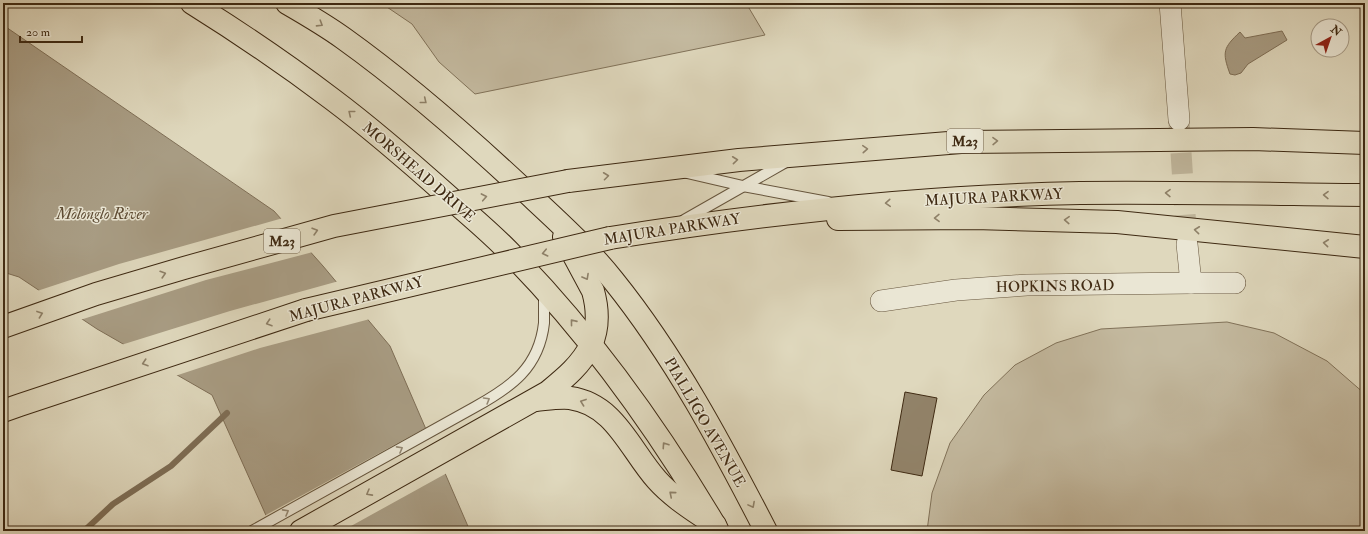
<svg xmlns="http://www.w3.org/2000/svg" width="1368" height="534" viewBox="0 0 1368 534" font-family="'IM FELL Double Pica',serif">
  <style>
    .green { fill: #c4baa0; stroke: #817259 }
    .water { fill: #a89c83; stroke: #7e6e56 }
    .pier { fill: #dfd8bd }
    .lines { fill: none; stroke-linecap: round; stroke-linejoin: round }
    .stream { stroke: #7e6e56; stroke-width: 6 }
    .building { fill: #92846b; stroke: #3e2912 }
    .minor-tunnel { stroke: #bfb59b; stroke-width: 21; stroke-dasharray: 21 10; stroke-linecap: butt }
    .service-casing { stroke: #66553d; stroke-width: 12 }
    .minor-casing { stroke: #66553d; stroke-width: 22 }
    .primary-casing { stroke: #3e2912; stroke-width: 24 }
    .motorway-casing { stroke: #3e2912; stroke-width: 24 }
    .service { stroke: #eae6d4; stroke-width: 10 }
    .minor { stroke: #eae6d4; stroke-width: 21 }
    .primary { stroke: #dfd8bd; stroke-width: 22 }
    .motorway { stroke: #dfd8bd; stroke-width: 22 }
    .motorway-bridge-casing { stroke: #3e2912; stroke-width: 24; stroke-linecap: butt }
    .motorway-bridge { stroke: #dfd8bd; stroke-width: 22 }
    .oneway { stroke: #8e8068 }
    .oneway2 { stroke: #948873 }
    .labels { text-anchor: middle; stroke-width: 3; stroke-linejoin: round; paint-order: stroke }
    .shield { fill: #eae6d4; stroke: #72624c; stroke-width: 1 }
    .shield-label { font-size: 14px; font-weight: bold; fill: #3e2912 }
    .street-label { font-size: 15px; fill: #3e2912; stroke: #eae6d4 }
    .water-label { font-size: 16px; font-style: italic; fill: #5e4c34; stroke: #eae6d4 }
  </style>
  <rect width="100%" height="100%" fill="#dfd8bd"/>
  <filter id="stains"><feTurbulence type="fractalNoise" baseFrequency=".005" numOctaves="4"/><feColorMatrix values="0 0 0 0 .2 0 0 0 0 .09 0 0 0 0 .02 0 0 0 .5 -.17"/></filter>
  <radialGradient id="worn" r=".72"><stop offset=".6" stop-color="#630" stop-opacity="0"/><stop offset="1" stop-color="#630" stop-opacity=".3"/></radialGradient>
  <!-- green -->
  <g class="green">
    <polygon points="381,3 746,3 765,35 475,94 439,62 412,24"/>
    <polygon points="1227,322 1274,333 1327,361 1365,394 1365,531 927,531 932,493 950,443 984,395 1015,365 1056,343 1101,329"/>
  </g>
  <!-- water -->
  <g class="water">
    <polygon points="3,25 274,211 323,266 390,346 470,531 273,531 212,395 97,329 19,277 3,272"/>
    <path d="M1282,31l5,9 -39,24 -7,9 -6,2 -5,-1c-8,-22 -7,-26 10,-42l5,6z"/>
  </g>
  <!-- pier -->
  <g class="pier">
    <polygon points="283,218 313,252 206,280 80,320 37,291 119,264"/>
    <polygon points="339,281 370,319 260,348 175,376 121,345 230,311"/>
    <polygon points="427,427 447,473 342,531 271,531 264,516"/>
  </g>
  <g class="lines">
    <!-- stream -->
    <polyline class="stream" points="84,531 113,504 171,466 227,413"/>
  </g>
  <!-- building -->
  <polygon class="building" points="905,392 937,398 922,476 891,470"/>
  <g class="lines">
    <!-- minor-tunnel -->
    <polyline class="minor-tunnel" points="1179,122 1187,244"/>
    <!-- service casing -->
    <g class="service-casing">
      <g id="service">
        <polyline points="687,173 743,186 828,202"/>
        <polyline points="684,220 786,162"/>
        <path d="M252,531l223,-124c36,-20 64,-39 69,-84 0,-10 0,-21 0,-31"/>
      </g>
    </g>
    <!-- minor casing -->
    <g class="minor-casing">
      <g id="minor">
        <polyline points="1170,3 1179,120"/>
        <polyline points="1191,283 1235,283"/>
        <polyline points="881,301 956,290 1027,285 1191,283 1187,244"/>
      </g>
    </g>
    <!-- primary casing -->
    <g class="primary-casing">
      <g id="primary">
        <path d="M192,3c48,30 95,62 140,96 40,30 78,63 116,97 22,20 46,39 66,61 79,81 145,174 203,272"/>
        <path d="M287,3c19,11 38,22 56,35 63,45 121,96 178,149 32,30 65,59 92,93 62,77 108,164 153,251"/>
        <path d="M564,237l29,54c5,18 6,36 -2,54"/>
      </g>
    </g>
    <!-- motorway casing -->
    <g class="motorway-casing">
      <g id="motorway">
        <polyline points="568,181 739,160 961,142 1253,139 1365,143"/>
        <polyline points="838,219 975,218 1117,222 1365,247"/>
        <path d="M610,238c156,-25 312,-42 470,-45 95,-1 190,1 285,2"/>
        <path d="M536,400c11,-1 22,-3 34,-2 45,6 60,52 87,82 16,18 38,31 58,45"/>
        <polyline points="3,411 20,405 306,310"/>
        <path d="M301,531l247,-139c17,-14 33,-27 43,-47"/>
      </g>
    </g>
    <!-- service -->
    <use href="#service" class="service"/>
    <!-- minor -->
    <use href="#minor" class="minor"/>
    <!-- primary -->
    <use href="#primary" class="primary"/>
    <!-- motorway -->
    <use href="#motorway" class="motorway"/>
    <!-- motorway-bridge casing -->
    <g class="motorway-bridge-casing">
      <g id="motorway-bridge">
        <polyline points="306,310 610,238"/>
        <polyline points="3,327 96,294 184,268 334,226 568,181"/>
      </g>
    </g>
    <!-- motorway-bridge -->
    <use href="#motorway-bridge" class="motorway-bridge"/>
  </g>
  <!-- one-way arrows -->
  <defs><path id="oneway-chevron" d="M-2-3.5L2.5 0L-2 3.5" fill="none" stroke-width="1.6" stroke-linecap="round" stroke-linejoin="round"/></defs>
  <g class="oneway">
    <use href="#oneway-chevron" transform="translate(320 24) rotate(32)"/>
    <use href="#oneway-chevron" transform="translate(424 101) rotate(39)"/>
    <use href="#oneway-chevron" transform="translate(351 113) rotate(-141)"/>
    <use href="#oneway-chevron" transform="translate(995 141) rotate(-1)"/>
    <use href="#oneway-chevron" transform="translate(865 149) rotate(-4)"/>
    <use href="#oneway-chevron" transform="translate(735 160) rotate(-6)"/>
    <use href="#oneway-chevron" transform="translate(606 176) rotate(-7)"/>
    <use href="#oneway-chevron" transform="translate(1168 193) rotate(-179)"/>
    <use href="#oneway-chevron" transform="translate(1326 195) rotate(-179)"/>
    <use href="#oneway-chevron" transform="translate(484 197) rotate(-11)"/>
    <use href="#oneway-chevron" transform="translate(888 203) rotate(176)"/>
    <use href="#oneway-chevron" transform="translate(937 218) rotate(179)"/>
    <use href="#oneway-chevron" transform="translate(1067 220) rotate(-177)"/>
    <use href="#oneway-chevron" transform="translate(1197 230) rotate(-174)"/>
    <use href="#oneway-chevron" transform="translate(315 231) rotate(-16)"/>
    <use href="#oneway-chevron" transform="translate(1326 243) rotate(-174)"/>
    <use href="#oneway-chevron" transform="translate(545 253) rotate(167)"/>
    <use href="#oneway-chevron" transform="translate(163 274) rotate(-17)"/>
    <use href="#oneway-chevron" transform="translate(586 277) rotate(61)"/>
    <use href="#oneway-chevron" transform="translate(40 314) rotate(-20)"/>
    <use href="#oneway-chevron" transform="translate(573 322) rotate(-129)"/>
    <use href="#oneway-chevron" transform="translate(269 323) rotate(162)"/>
    <use href="#oneway-chevron" transform="translate(145 363) rotate(162)"/>
    <use href="#oneway-chevron" transform="translate(583 402) rotate(-160)"/>
    <use href="#oneway-chevron" transform="translate(665 445) rotate(-124)"/>
    <use href="#oneway-chevron" transform="translate(369 493) rotate(151)"/>
    <use href="#oneway-chevron" transform="translate(672 494) rotate(-140)"/>
    <use href="#oneway-chevron" transform="translate(752 505) rotate(62)"/>
  </g>
  <g class="oneway2">
    <use href="#oneway-chevron" transform="translate(487 400) rotate(-31)"/>
    <use href="#oneway-chevron" transform="translate(400 449) rotate(-29)"/>
    <use href="#oneway-chevron" transform="translate(286 512) rotate(-29)"/>
  </g>
  <g class="labels">
    <!-- shield labels -->
    <g class="shield">
      <rect x="947" y="129" width="36" height="24" rx="3"/>
      <rect x="264" y="229" width="36" height="24" rx="3"/>
    </g>
    <g class="shield-label">
      <text x="965" y="146">M23</text>
      <text x="282" y="246">M23</text>
    </g>
    <!-- street labels -->
    <g class="street-label">
      <text transform="translate(419 172) rotate(41)" y="5">MORSHEAD DRIVE</text>
      <text transform="translate(994 197) rotate(-3)" y="5">MAJURA PARKWAY</text>
      <text transform="translate(672 229) rotate(-9)" y="5">MAJURA PARKWAY</text>
      <text transform="translate(1055 286) rotate(-1)" y="5">HOPKINS ROAD</text>
      <text transform="translate(356 299) rotate(-15)" y="5">MAJURA PARKWAY</text>
      <text transform="translate(705 422) rotate(60)" y="5">PIALLIGO AVENUE</text>
    </g>
    <!-- water labels -->
    <g class="water-label">
      <text x="102" y="219">Molonglo River</text>
    </g>
  </g>
  <!-- margin -->
  <rect width="1368" height="534" fill="none" stroke="#dfd8bd" stroke-width="16"/>
  <rect x="4" y="4" width="1360" height="526" fill="none" stroke="#3e2912" stroke-width="2"/>
  <rect x="8" y="8" width="1352" height="518" fill="none" stroke="#3e2912"/>
  <!-- north arrow -->
  <g transform="translate(1330 38) rotate(40)"><circle r="19" fill="#eae6d4" stroke="#a59a86"/>
  <path d="M0-3L7 15L0 10L-7 15Z" fill="#8f2418"/>
  <text y="-6" font-size="11" font-weight="bold" text-anchor="middle" fill="#3e2912">N</text>
  </g>
  <!-- scale -->
  <path d="M20 36v6h62v-6" fill="none" stroke="#3e2912" stroke-width="2"/>
  <text x="26" y="36" font-size="12" fill="#3e2912" stroke="#eae6d4" stroke-width="3" paint-order="stroke">20 m</text>
  <rect width="100%" height="100%" filter="url(#stains)"/>
  <rect width="100%" height="100%" fill="url(#worn)"/>
</svg>
